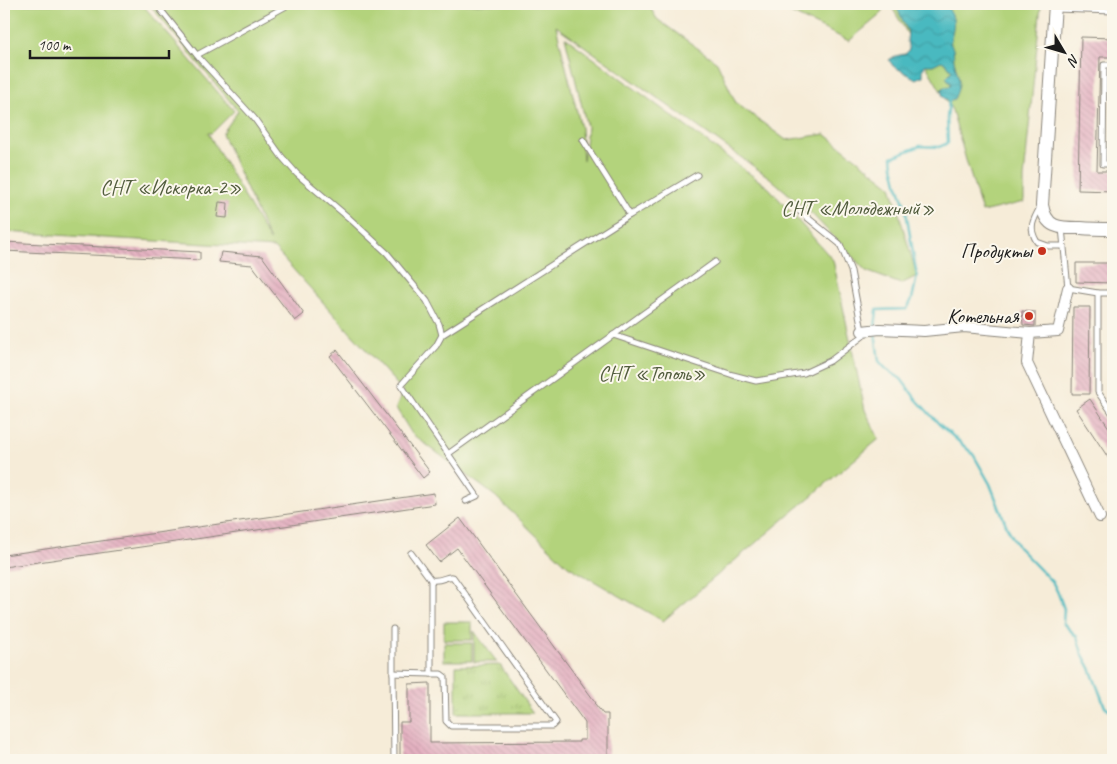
<svg xmlns="http://www.w3.org/2000/svg" width="1117" height="764" viewBox="0 0 1117 764" font-family="Caveat,sans-serif">
  <style>
    .green { fill: #b3d37b; stroke: #68784c }
    .park { fill: url(#park-tufts); stroke: #68784c }
    .water { fill: url(#water-waves); stroke: #336a6e }
    .lines { fill: none; stroke-linecap: round; stroke-linejoin: round }
    .stream { stroke: #4ab9c0; stroke-width: 2.5 }
    .building { fill: url(#building-back-hatch) }
    .service-casing { stroke: #89847a; stroke-width: 7 }
    .minor-casing { stroke: #89847a; stroke-width: 12 }
    .tertiary-casing { stroke: #89847a; stroke-width: 14 }
    .service { stroke: #fff; stroke-width: 5 }
    .minor { stroke: #fff; stroke-width: 10 }
    .tertiary { stroke: #fff; stroke-width: 12 }
    .poi-dot { fill: #c8321e; stroke: #fbf7ec; stroke-width: 2 }
    .labels { text-anchor: middle; stroke-width: 4; stroke-linejoin: round; paint-order: stroke }
    .park-label { font-size: 21px; fill: #515c3d; stroke: #fbf7ec }
    .poi-label { font-size: 21px; fill: #1c1c1c; stroke: #fbf7ec; text-anchor: end }
  </style>
  <defs>
    <pattern id="park-tufts" width="24" height="20" patternUnits="userSpaceOnUse" patternTransform="scale(1.25)"><rect width="24" height="20" fill="#b3d37b"/><path d="M3 7l-1-3M5 7V3M7 7l1-3M15 17l-1-3M17 17v-4M19 17l1-3" fill="none" stroke="#99b56a"/></pattern>
    <pattern id="water-waves" width="16" height="10" patternUnits="userSpaceOnUse" patternTransform="scale(1.25)"><rect width="16" height="10" fill="#4ab9c0"/><path d="M0 5q4-4 8 0t8 0" fill="none" stroke="#409ea4"/></pattern>
    <pattern id="building-back-hatch" width="6" height="6" patternUnits="userSpaceOnUse" patternTransform="scale(1.25)"><rect width="6" height="6" fill="#e4b1c1"/><path d="M-1 5l2 2M0 0l6 6M5-1l2 2" fill="none" stroke="#c398a5"/></pattern>
  </defs>
  <rect width="100%" height="100%" fill="#fbf7ec"/>
  <filter id="ink" filterUnits="userSpaceOnUse"><feTurbulence type="fractalNoise" baseFrequency=".02" numOctaves="2"/><feDisplacementMap in="SourceGraphic" scale="10" xChannelSelector="R" yChannelSelector="G"/><feConvolveMatrix kernelMatrix="1 2 1 2 8 2 1 2 1" color-interpolation-filters="sRGB"/></filter>
  <filter id="wash" filterUnits="userSpaceOnUse"><feTurbulence type="fractalNoise" baseFrequency=".0096" numOctaves="4" result="noise"/><feDisplacementMap in="SourceGraphic" scale="20" xChannelSelector="R" yChannelSelector="G"/><feGaussianBlur stdDeviation="1.12" result="paint"/><feColorMatrix in="noise" values="0 0 0 0 0 0 0 0 0 0 0 0 0 0 0 0 0 1.4 0 .05"/><feComposite in="paint" operator="in"/></filter>
  <g filter="url(#wash)">
    <rect width="100%" height="100%" fill="#f6ecd8"/>
    <!-- green -->
    <g class="green">
      <polygon points="4,4 142,4 234,111 212,133 208,133 270,241 222,134 238,111 149,4 648,4 657,19 717,62 736,103 786,140 825,134 891,186 917,276 901,284 866,271 813,215 770,178 556,26 581,128 583,161 587,127 565,37 769,188 833,260 865,410 879,439 663,621 568,566 495,496 412,434 396,408 403,391 274,248 4,232"/>
      <polygon points="772,4 886,4 880,15 849,41"/>
      <polygon points="890,4 1041,4 1024,178 1024,202 982,212 966,160 952,110"/>
      <rect x="444" y="622" width="28" height="18"/>
      <polygon points="474,631 497,662 474,662"/>
      <rect x="444" y="643" width="28" height="18"/>
    </g>
    <!-- park -->
    <polygon class="park" points="500,665 533,713 456,713 456,666"/>
    <!-- water -->
    <path class="water" d="M895,4h50c12,15 9,21 5,38 6,11 2,12 5,22 4,15 7,19 -1,35l-5,2 -6,-4 -2,-7 3,-3h5l2,-3 -5,-7 6,-6 -6,-8 -5,-2 -8,4h-8l-2,6v5l-7,3 -23,-13 -4,-6 6,-4 10,-2 4,-4 -2,-9 1,-9z"/>
    <g class="lines">
      <!-- stream -->
      <g class="stream">
        <polyline points="875,328 877,310 907,309 912,299 917,276 905,206 897,183 893,166 892,157 920,146 939,147 948,143 947,118 949,101"/>
        <polyline points="875,333 879,361 886,369 901,379 916,399 939,424 973,454 990,484 1007,527 1018,547 1053,583 1058,593 1064,609 1063,623 1077,637 1082,653 1090,668 1105,707 1113,713"/>
      </g>
    </g>
    <g id="blocks">
      <!-- building -->
      <g class="building">
        <polygon points="1081,37 1113,38 1113,57 1100,57 1097,171 1113,171 1113,191 1078,190"/>
        <polygon points="219,202 228,203 227,218 217,217"/>
        <polygon points="4,242 200,252 200,260 4,251"/>
        <polygon points="221,252 262,256 304,314 295,321 252,265 219,262"/>
        <polygon points="1076,263 1113,263 1113,283 1076,282"/>
        <polygon points="1073,307 1090,307 1089,394 1072,394"/>
        <polygon points="1022,311 1035,312 1035,326 1023,325"/>
        <polygon points="337,350 430,472 423,478 330,356"/>
        <polygon points="1090,399 1113,434 1113,465 1076,409"/>
        <polygon points="434,493 435,504 4,567 4,555"/>
        <polygon points="460,518 596,703 595,704 603,714 608,714 608,760 400,760 400,722 409,722 409,684 430,683 430,743 579,742 579,740 585,740 585,723 457,548 439,562 426,545"/>
      </g>
    </g>
  </g>
  <g filter="url(#ink)">
    <use href="#blocks" fill-opacity="0" stroke="#89847a" stroke-width="1"/>
    <g class="lines">
      <!-- service casing -->
      <g class="service-casing">
        <g id="service">
          <polyline points="156,4 200,59 254,118 282,157 297,174 349,218 387,253 427,301 439,324 442,335 436,346 401,385 477,496 466,501"/>
          <polyline points="1056,9 1113,11"/>
          <polyline points="197,55 290,4"/>
          <polyline points="1113,65 1104,65 1103,164 1113,164"/>
          <polyline points="583,140 630,215"/>
          <path d="M1041,206c-8,14 -13,22 -4,36l11,4h16"/>
          <polyline points="1062,228 1068,288 1098,293"/>
          <polyline points="1113,293 1098,293 1098,392 1113,414"/>
          <polyline points="442,335 630,215 697,175"/>
          <polyline points="613,335 733,375 756,381 804,373 830,361 863,336 851,271 840,244 798,210"/>
          <polyline points="448,454 715,262"/>
          <polyline points="393,629 393,673"/>
          <path d="M431,674h10l4,3 1,44 5,5h101l4,-4 -103,-145c-6,-2 -11,5 -22,3"/>
          <polyline points="394,760 393,673 431,674 431,580 411,553"/>
        </g>
      </g>
      <!-- minor casing -->
      <g class="minor-casing">
        <g id="minor">
          <polyline points="1068,288 1058,331 1030,333 1027,363 1100,517"/>
          <polyline points="862,331 880,329 924,331 964,327 1030,333"/>
        </g>
      </g>
      <!-- tertiary casing -->
      <g class="tertiary-casing">
        <path id="tertiary" d="M1055,4l-13,201c4,24 18,23 39,23 11,1 21,1 32,1"/>
      </g>
      <!-- service -->
      <use href="#service" class="service"/>
      <!-- minor -->
      <use href="#minor" class="minor"/>
      <!-- tertiary -->
      <use href="#tertiary" class="tertiary"/>
    </g>
  </g>
  <!-- markers -->
  <g class="poi-dot">
    <circle cx="1042" cy="251" r="5"/>
    <circle cx="1029" cy="316" r="5"/>
  </g>
  <g class="labels">
    <!-- park labels -->
    <g class="park-label">
      <text x="171" y="194">СНТ «Искорка-2»</text>
      <text x="858" y="215">СНТ «Молодежный»</text>
      <text x="652" y="380">СНТ «Тополь»</text>
    </g>
    <!-- poi labels -->
    <g class="poi-label">
      <text x="1032" y="258">Продукты</text>
      <text x="1019" y="323">Котельная</text>
    </g>
  </g>
  <!-- margin -->
  <rect width="1117" height="764" fill="none" stroke="#fbf7ec" stroke-width="20"/>
  <!-- north arrow -->
  <g transform="translate(1064 52) rotate(128)" stroke="#fbf7ec" stroke-width="4" paint-order="stroke">
  <path d="M0-4L9 19L0 12L-9 19Z" fill="#1c1c1c"/>
  <text y="-8" font-size="14" font-weight="bold" text-anchor="middle" fill="#1c1c1c">N</text>
  </g>
  <!-- scale -->
  <path d="M30 50v8h139v-8" fill="none" stroke="#1c1c1c" stroke-width="2.5"/>
  <text x="38" y="50" font-size="15" fill="#1c1c1c" stroke="#fbf7ec" stroke-width="4" paint-order="stroke">100 m</text>
</svg>
